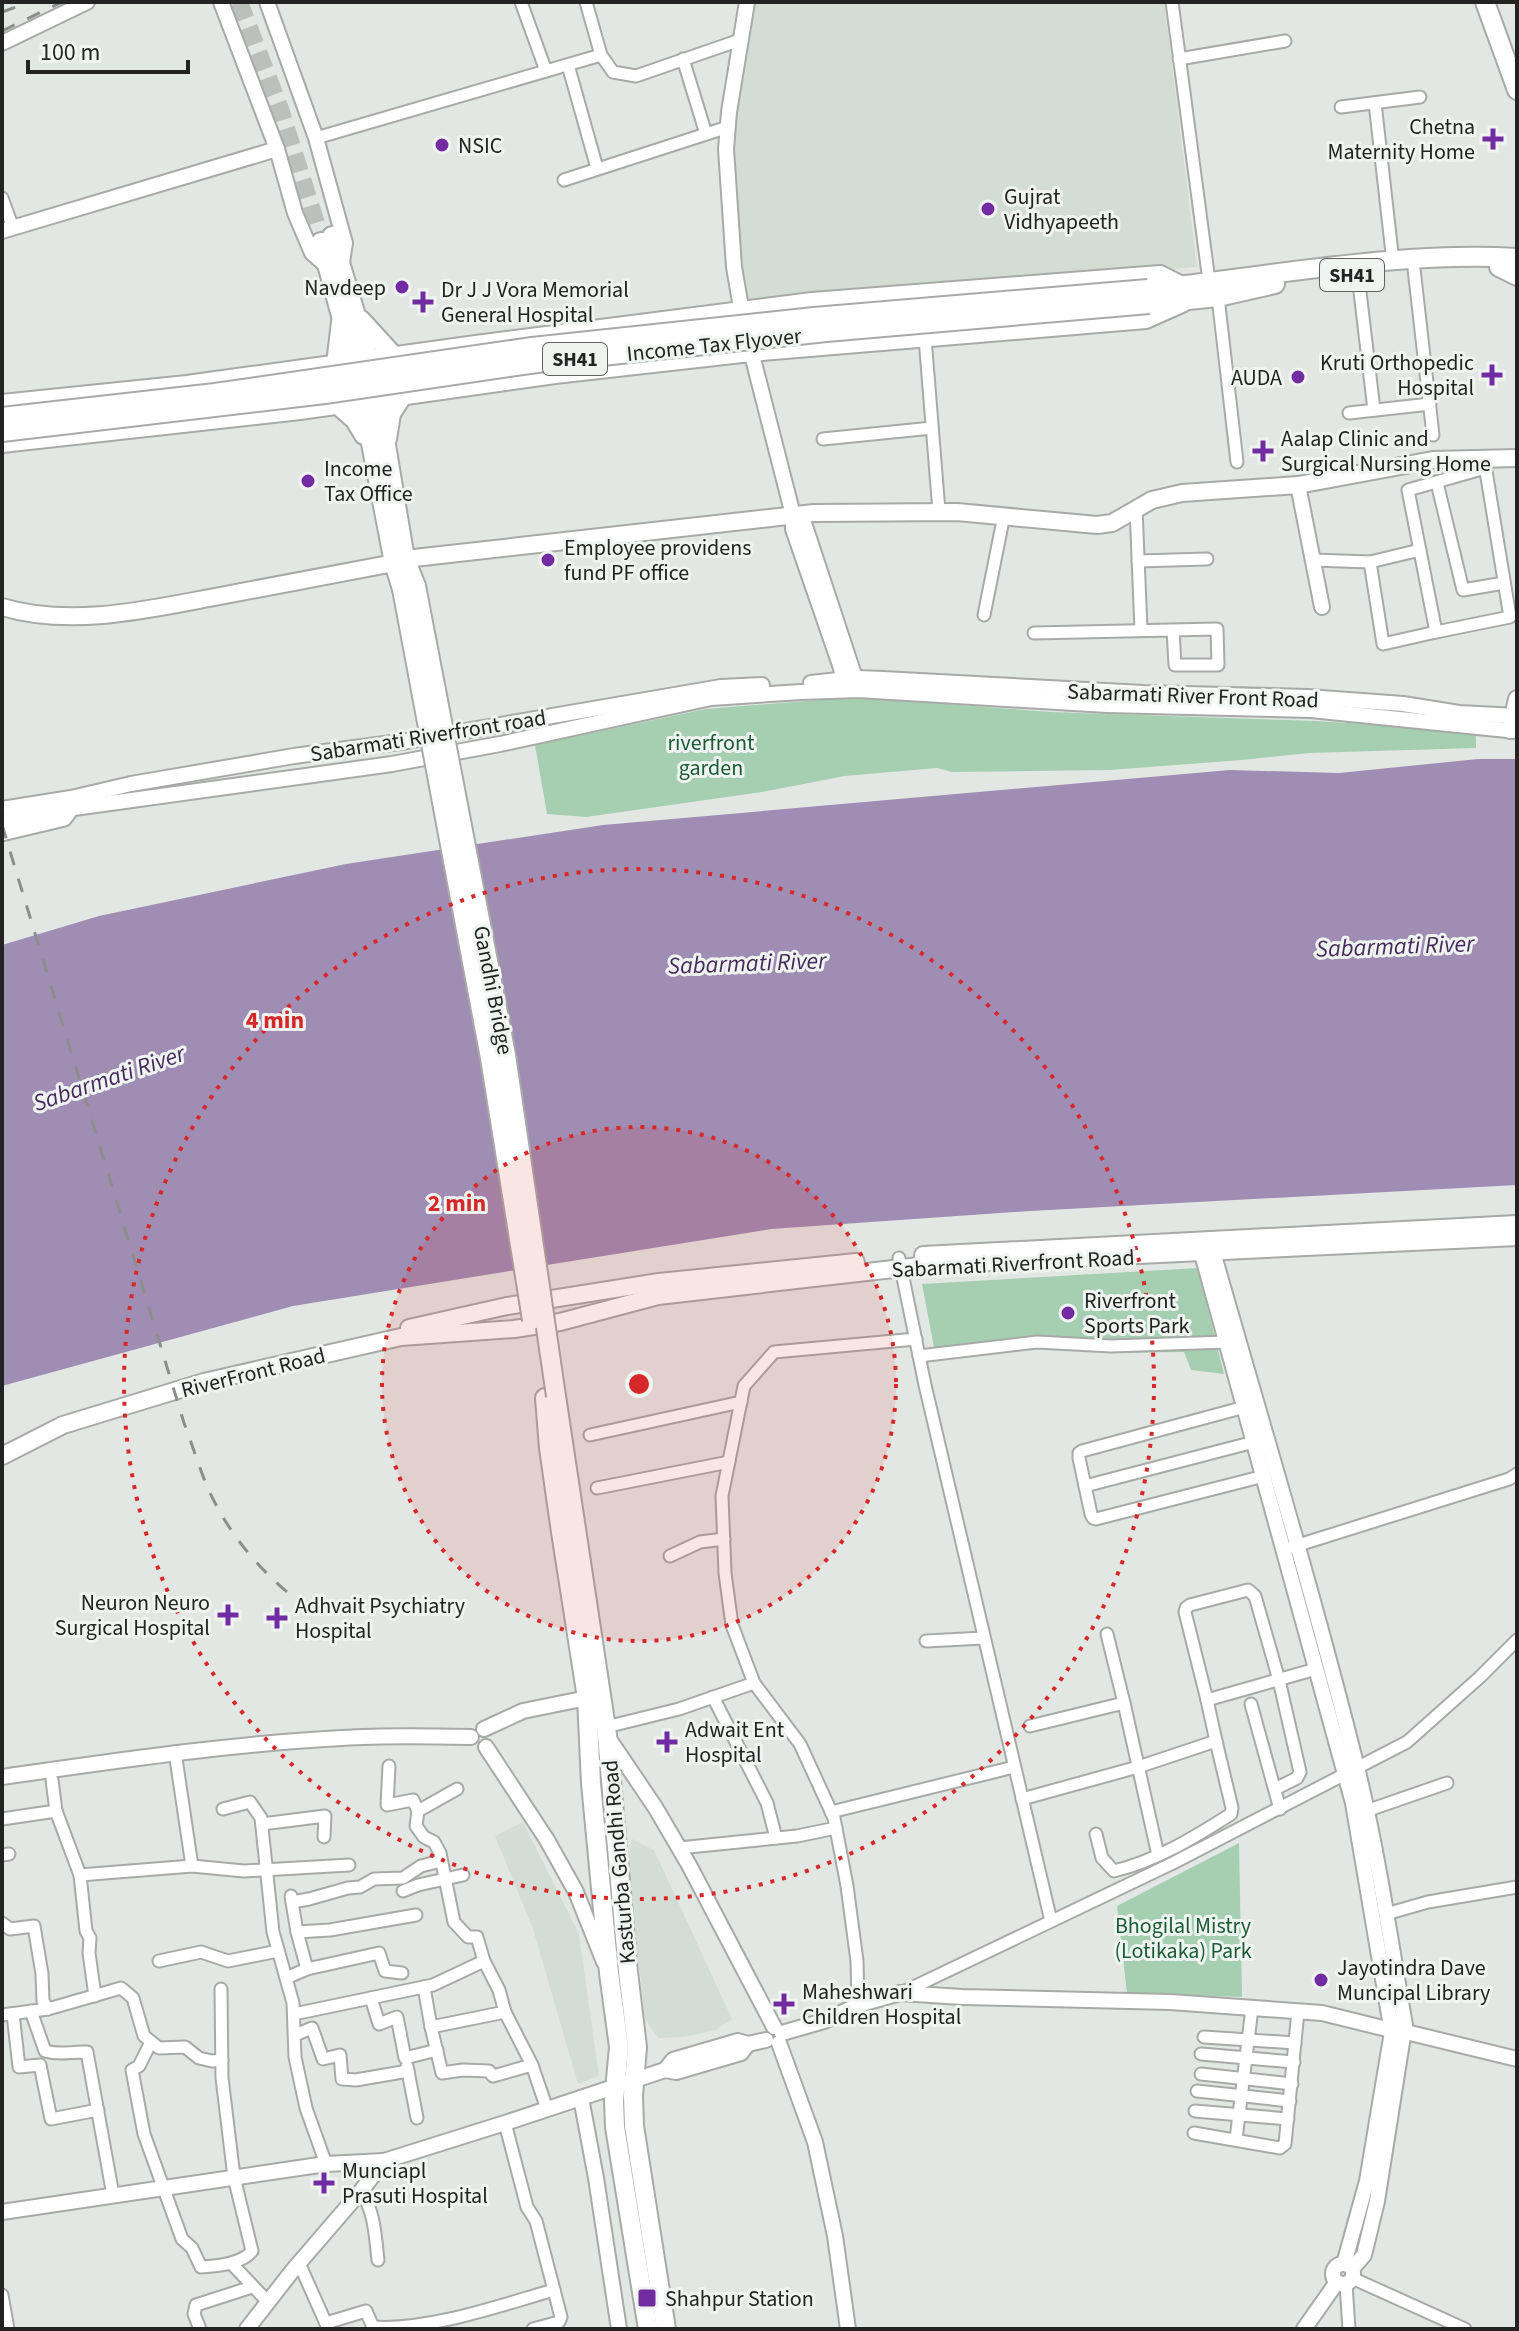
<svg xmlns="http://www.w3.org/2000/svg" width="1519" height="2331" viewBox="0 0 1519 2331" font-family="'Source Sans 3',sans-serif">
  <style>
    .built { fill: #d3ddd6 }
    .green { fill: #a6cfb2 }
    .water { fill: #a08db4 }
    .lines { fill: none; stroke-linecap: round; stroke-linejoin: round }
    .primary-tunnel { stroke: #bcc0bd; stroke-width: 18; stroke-dasharray: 18 9; stroke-linecap: butt }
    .minor-casing { stroke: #a7aaa7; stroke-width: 15 }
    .tertiary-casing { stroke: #a7aaa7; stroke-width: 18 }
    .secondary-casing { stroke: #a7aaa7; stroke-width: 20 }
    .primary-casing { stroke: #a7aaa7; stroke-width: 22 }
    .minor { stroke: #fff; stroke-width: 11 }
    .tertiary { stroke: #fff; stroke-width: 14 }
    .secondary { stroke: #fff; stroke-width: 16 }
    .primary { stroke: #fff; stroke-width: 18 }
    .rail { stroke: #8b8e8b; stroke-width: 3; stroke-dasharray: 14 14; stroke-linecap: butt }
    .primary-bridge-casing { stroke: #a7aaa7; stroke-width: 22; stroke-linecap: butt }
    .primary-bridge { stroke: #fff; stroke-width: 18 }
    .ring { fill: none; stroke: #d62828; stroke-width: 4; stroke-dasharray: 4 8 }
    .poi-dot { fill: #712ca1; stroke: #f0f4f1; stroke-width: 3 }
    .labels { text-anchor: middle; stroke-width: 6; stroke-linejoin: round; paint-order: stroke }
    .shield { fill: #f0f4f1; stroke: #606260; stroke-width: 2 }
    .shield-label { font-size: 20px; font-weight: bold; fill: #222322 }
    .poi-label { font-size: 22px; fill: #222322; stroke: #f0f4f1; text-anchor: start }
    .street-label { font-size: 22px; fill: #222322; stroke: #f0f4f1 }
    .park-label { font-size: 22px; fill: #1a5c36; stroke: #f0f4f1 }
    .water-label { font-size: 24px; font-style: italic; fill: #462a5d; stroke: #f0f4f1 }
    .centre { fill: #d62828; stroke: #f0f4f1; stroke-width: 4 }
    .ring-label { font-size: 24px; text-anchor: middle; font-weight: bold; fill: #d62828; stroke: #f0f4f1; stroke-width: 6; stroke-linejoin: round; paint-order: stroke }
  </style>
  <rect width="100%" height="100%" fill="#e3e7e4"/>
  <!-- built -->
  <g class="built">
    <polygon points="754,2 1164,2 1197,267 743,303 734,196 734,129 743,42"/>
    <polygon points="523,1822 579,1934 599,2076 578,2084 533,1929 495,1836"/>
    <polygon points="632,1839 654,1850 732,2019 716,2030 685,2037 658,2038 645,2019 628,1861"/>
  </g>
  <!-- green -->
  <g class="green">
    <polygon points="856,697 1051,712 1317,721 1476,731 1476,748 1309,753 1242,760 1110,770 952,772 937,768 845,776 762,792 586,817 547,814 535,745 706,709"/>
    <polygon points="1198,1268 1224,1374 1191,1370 1184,1352 1111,1353 1086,1349 1026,1348 936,1358 922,1284"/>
    <polygon points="1239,1843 1242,1997 1127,1993 1117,1906"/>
  </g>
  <!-- water -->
  <polygon class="water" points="1478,759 1517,759 1517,1185 1030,1211 771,1229 293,1306 2,1386 2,945 99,916 346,864 603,825 1230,770 1339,773"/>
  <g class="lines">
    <!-- primary-tunnel -->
    <polyline class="primary-tunnel" points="239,2 280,109 321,239"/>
    <!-- minor casing -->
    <g class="minor-casing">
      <g id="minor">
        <polyline points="521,2 546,71"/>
        <polyline points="1172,2 1209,281"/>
        <polyline points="601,55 613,72 636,76 740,40"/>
        <polyline points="683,59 706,134"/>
        <polyline points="1179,59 1285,41"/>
        <polyline points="568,65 597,168"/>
        <polyline points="1375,103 1393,262"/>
        <polyline points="1341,107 1420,97"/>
        <polyline points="316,138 601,55 586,2"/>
        <polyline points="564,180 728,127"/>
        <polyline points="2,198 13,228"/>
        <polyline points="1414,269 1433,435"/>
        <polyline points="1358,275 1374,410"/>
        <polyline points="1218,297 1237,462"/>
        <polyline points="925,338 939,511"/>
        <polyline points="1349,413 1430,404"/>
        <polyline points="823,439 932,428"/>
        <polyline points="1484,459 1510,617 1436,632 1408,490 1485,468"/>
        <polyline points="1437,483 1463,590 1504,583"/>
        <polyline points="1136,508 1141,630"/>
        <polyline points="1420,550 1370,562 1383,644 1436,632"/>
        <polyline points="1313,560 1370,562"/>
        <polyline points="1138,561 1207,559"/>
        <polyline points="984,615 1004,515"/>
        <polyline points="1034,633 1217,629 1218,665 1175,665 1173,630"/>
        <polyline points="2,835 65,820 74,808"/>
        <polyline points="899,1258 925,1385 1051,1921"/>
        <polyline points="919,1356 1037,1342 1111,1346 1227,1342"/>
        <polyline points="590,1435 741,1402"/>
        <polyline points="1254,1442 1085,1486 1091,1514 1093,1518 1096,1519 1264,1476"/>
        <polyline points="1085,1486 1079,1458 1079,1453 1082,1451 1245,1407"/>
        <polyline points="597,1488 729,1462"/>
        <polyline points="1292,1547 1509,1479 1517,1474"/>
        <polyline points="670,1556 700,1542 724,1539"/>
        <polyline points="1107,1634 1124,1703"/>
        <polyline points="926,1641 984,1638"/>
        <polyline points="713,1697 767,1803 776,1838"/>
        <polyline points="1251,1704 1280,1809"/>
        <polyline points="1030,1726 1124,1703 1158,1855"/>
        <polyline points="606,1727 679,1709 754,1683"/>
        <polyline points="175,1752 192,1866"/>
        <polyline points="389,1766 387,1805 413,1800 418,1811 457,1789"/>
        <path d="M1275,1789l22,-11 3,-6 -21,-92 -24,-84 -7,-6 -58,15 -4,3 -1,4 22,88c36,-10 73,-21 109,-31"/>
        <polyline points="1022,1799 1138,1767 1216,1741 1207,1700"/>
        <polyline points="223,1809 250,1802 261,1818 273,1932 293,2003 295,2057 306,2108 326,2164"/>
        <polyline points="56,1811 80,1875 86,1931 90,1938 89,1953 95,1996"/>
        <polyline points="418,1811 416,1826 424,1837 434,1842 440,1853 454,1922 468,1937 477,1937 484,1961 499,1990 505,2012 532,2065 547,2109"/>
        <polyline points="1366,1811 1447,1783"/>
        <polyline points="831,1812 1014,1767"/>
        <polyline points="2,1819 56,1811 52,1780"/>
        <polyline points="262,1824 325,1816 324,1837"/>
        <path d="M1096,1834l6,24 12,13c42,-10 81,-34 117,-57l1,-6 -16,-67"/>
        <polyline points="679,1848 797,1836 836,1828"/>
        <polyline points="2,1855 9,1854"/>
        <polyline points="80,1875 192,1866 244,1871 349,1865"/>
        <polyline points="403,1891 418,1885 463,1875"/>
        <polyline points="292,1902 309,1899 348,1888 360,1887 374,1879 403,1878 421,1866 441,1861"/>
        <polyline points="1386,1914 1428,1902 1517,1887"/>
        <polyline points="2,1923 10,1929 34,1926 42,1974 43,2001 48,2009"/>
        <polyline points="297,1932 330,1930 416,1915"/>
        <polyline points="159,1961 201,1952 228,1961 278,1951"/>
        <polyline points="307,1969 379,1953 385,1971 402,1973"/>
        <polyline points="286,1978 307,1969 297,1932 291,1896"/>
        <polyline points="424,1987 431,2027 505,2012"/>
        <polyline points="901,1993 1173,1863 1407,1742 1480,1677 1517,1640"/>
        <polyline points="371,1998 379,2024 397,2017 405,2058 437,2050"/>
        <polyline points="858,2005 857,1961 847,1886 834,1818 800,1744 754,1683 732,1625 725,1573 722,1496 744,1386 774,1352 916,1339"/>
        <path d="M31,2011l14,40c18,5 25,0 42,1l26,143"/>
        <polyline points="13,2014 19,2067 40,2065 51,2119 98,2110"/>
        <polyline points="294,2014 433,1985 484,1961"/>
        <polyline points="2,2015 48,2009 121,1988 133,1998 144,2036 159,2048 185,2047 199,2058 212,2061 222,2060"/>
        <polyline points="431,2027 442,2073 463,2070 489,2071 493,2076 532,2065"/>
        <polyline points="295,2035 312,2028 323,2059 340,2055 342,2079 356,2080 408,2071"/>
        <polyline points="1204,2037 1295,2043"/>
        <path d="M151,2042l-12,24 -7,4 12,64 38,105 10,9 9,19c16,-1 41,-3 51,-16l-18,-74 -12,-99 -1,-89"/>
        <polyline points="1201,2054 1294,2062"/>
        <polyline points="407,2066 417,2118"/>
        <polyline points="1201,2074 1292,2084"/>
        <polyline points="1197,2091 1290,2101"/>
        <polyline points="1195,2111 1288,2119"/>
        <polyline points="505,2123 527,2207 536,2221 561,2317 559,2322 533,2329"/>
        <polyline points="1194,2133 1280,2148 1285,2144 1298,2011"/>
        <polyline points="1236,2139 1252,2008"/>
        <path d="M361,2191c14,22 14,44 17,69"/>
        <polyline points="231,2263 268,2302"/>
        <polyline points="299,2263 328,2328"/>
        <polyline points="1352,2278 1465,2329"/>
        <polyline points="1346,2284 1349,2329"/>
        <polyline points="2,2295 8,2329"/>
        <path d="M326,2323l40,-12 7,16c55,4 128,-22 181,-37"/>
        <polyline points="200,2329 194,2314 196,2305 252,2287"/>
      </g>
    </g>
    <!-- tertiary casing -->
    <g class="tertiary-casing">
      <g id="tertiary">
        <polyline points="221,2 277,149 295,213 312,253 328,267"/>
        <polyline points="267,2 316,138 345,243 342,262"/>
        <polyline points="2,43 87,2"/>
        <polyline points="2,231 277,149"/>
        <polyline points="743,319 734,267 726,149 729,112 747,2"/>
        <polyline points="749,343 793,515 793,529 841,668 844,688"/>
        <polyline points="1298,485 1322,607"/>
        <polyline points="793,515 805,526 857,684"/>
        <polyline points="811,683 857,678 883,679 1143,693 1308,697 1403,704 1459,713 1517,716"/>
        <polyline points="2,809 71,798 131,784 294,756 407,741 721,687 762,685"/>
        <polyline points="2,823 74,808 392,764 500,744 711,698 801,692 858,690 1107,705 1311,710 1517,731"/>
        <polyline points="1199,1243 1353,1803 1392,2032 1397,2037 1405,2034 1406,2030 1403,2024 1398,2023 1392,2027"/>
        <path d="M1212,1243l1,9c49,172 101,343 144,516 21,85 33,171 48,257"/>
        <polyline points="484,1729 523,1711 587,1698"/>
        <polyline points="607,1736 655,1807 689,1865 774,2027"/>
        <polyline points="486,1747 547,1840 576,1892 604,1962"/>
        <path d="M2,1777c113,-16 226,-33 340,-39 43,-3 86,-2 129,-1"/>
        <polyline points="1406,2032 1517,2059"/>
        <polyline points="782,2033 824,2021 858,2005 900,1993 962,1997 1170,2002 1322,2013 1391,2030"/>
        <polyline points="779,2043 815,2142 835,2236 848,2329"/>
        <polyline points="665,2070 673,2060 738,2041 748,2044 766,2040"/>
        <polyline points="581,2098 596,2178 619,2329"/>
        <polyline points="2,2212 326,2164 384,2161"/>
        <polyline points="1344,2264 1367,2181 1392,2032"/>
        <circle cx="1343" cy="2274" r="10"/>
        <polyline points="1352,2269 1364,2255 1377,2201 1403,2036"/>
        <polyline points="247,2329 293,2270 361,2191 384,2161 505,2123 665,2070 676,2072 741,2053 748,2044"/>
        <polyline points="1304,2329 1337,2282"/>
      </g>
    </g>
    <!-- secondary casing -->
    <g class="secondary-casing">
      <g id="secondary">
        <polyline points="335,364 340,322"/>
        <polyline points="2,403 187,384 476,344 812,301 1160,274 1184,286"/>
        <polyline points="388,439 392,414 403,397"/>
        <polyline points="2,444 300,411 555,375 751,353 1146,320 1184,303"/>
        <polyline points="405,559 814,513 957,512 1097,525 1112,523 1152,500 1182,493 1298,485 1433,460 1517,458"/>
        <path d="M2,607c70,21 148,2 218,-11 58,-11 116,-22 174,-33"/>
        <polyline points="1510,730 1517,699"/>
        <polyline points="923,1255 1517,1224"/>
        <polyline points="409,1328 507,1306 659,1282 856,1262"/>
        <polyline points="2,1456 63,1425 204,1382 401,1337 514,1329 560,1322 658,1296 928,1265 1517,1237"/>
      </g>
    </g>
    <!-- primary casing -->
    <g class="primary-casing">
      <g id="primary">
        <polyline points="1485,2 1517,90"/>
        <polyline points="332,236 375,379 405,559 416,586"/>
        <polyline points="321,242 360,386 394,563 402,589"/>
        <polyline points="1499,267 1517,276"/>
        <path d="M1148,289c121,-12 247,-38 369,-31"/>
        <polyline points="1149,304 1218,297 1275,284"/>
        <polyline points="361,320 393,355"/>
        <polyline points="339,406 355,420 364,435"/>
        <polyline points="556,1396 607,1735 628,1972 637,2047 633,2096 634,2126 666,2329"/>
        <polyline points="545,1398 549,1448 561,1532 587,1698 591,1783 609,1973 619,2047 614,2101 615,2127 648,2329"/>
      </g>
    </g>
    <!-- minor -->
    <use href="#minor" class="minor"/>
    <!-- tertiary -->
    <use href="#tertiary" class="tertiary"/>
    <!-- secondary -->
    <use href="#secondary" class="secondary"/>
    <!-- primary -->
    <use href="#primary" class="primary"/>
    <!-- rail -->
    <g class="rail">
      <polyline points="2,12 30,2"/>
      <polyline points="2,31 62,2"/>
      <path d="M2,825l182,598c9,23 16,48 26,70 26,54 62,90 110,125"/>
    </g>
    <!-- primary-bridge casing -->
    <g class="primary-bridge-casing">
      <g id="primary-bridge">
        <polyline points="2,417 215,393 532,347 814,317 1148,289"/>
        <polyline points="2,432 325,394 537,363 826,332 1149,304"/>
        <polyline points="416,586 506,1055 556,1396"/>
        <polyline points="402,589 490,1058 532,1320"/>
      </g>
    </g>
    <!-- primary-bridge -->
    <use href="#primary-bridge" class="primary-bridge"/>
  </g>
  <!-- distance rings -->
  <circle cx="639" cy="1384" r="257" fill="#d62828" fill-opacity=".12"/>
  <g class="ring">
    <circle cx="639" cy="1384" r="257"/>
    <circle cx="639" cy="1384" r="515"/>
  </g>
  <!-- markers -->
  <g class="poi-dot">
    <path d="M1489 127h8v8h8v8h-8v8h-8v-8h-8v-8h8z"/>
    <circle cx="442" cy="145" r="8"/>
    <circle cx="988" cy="209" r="8"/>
    <circle cx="402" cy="287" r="8"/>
    <path d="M419 290h8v8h8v8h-8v8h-8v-8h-8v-8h8z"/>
    <path d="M1488 363h8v8h8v8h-8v8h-8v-8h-8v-8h8z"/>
    <circle cx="1298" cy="377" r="8"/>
    <path d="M1259 439h8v8h8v8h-8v8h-8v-8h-8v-8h8z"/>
    <circle cx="308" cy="481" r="8"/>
    <circle cx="548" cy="560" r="8"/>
    <circle cx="1068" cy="1313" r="8"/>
    <path d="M224 1603h8v8h8v8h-8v8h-8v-8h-8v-8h8z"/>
    <path d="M273 1606h8v8h8v8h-8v8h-8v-8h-8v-8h8z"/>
    <path d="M663 1730h8v8h8v8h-8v8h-8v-8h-8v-8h8z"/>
    <circle cx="1321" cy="1980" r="8"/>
    <path d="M780 1992h8v8h8v8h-8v8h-8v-8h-8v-8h8z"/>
    <path d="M320 2171h8v8h8v8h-8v8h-8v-8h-8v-8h8z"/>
    <rect x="637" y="2288" width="20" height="20" rx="4"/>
  </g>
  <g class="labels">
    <!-- shield labels -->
    <g class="shield">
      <rect x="1320" y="259" width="64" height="32" rx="6"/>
      <rect x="543" y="343" width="64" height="32" rx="6"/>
    </g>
    <g class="shield-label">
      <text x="1352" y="282">SH41</text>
      <text x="575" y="366">SH41</text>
    </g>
    <!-- poi labels -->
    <g class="poi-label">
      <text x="1475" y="134" text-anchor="end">Chetna<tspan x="1475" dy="25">Maternity Home</tspan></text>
      <text x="458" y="153">NSIC</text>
      <text x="1004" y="204">Gujrat<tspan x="1004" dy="25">Vidhyapeeth</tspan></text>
      <text x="386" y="295" text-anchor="end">Navdeep</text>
      <text x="441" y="297">Dr J J Vora Memorial<tspan x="441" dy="25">General Hospital</tspan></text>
      <text x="1474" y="370" text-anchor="end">Kruti Orthopedic<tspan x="1474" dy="25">Hospital</tspan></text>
      <text x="1282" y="385" text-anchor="end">AUDA</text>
      <text x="1281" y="446">Aalap Clinic and<tspan x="1281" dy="25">Surgical Nursing Home</tspan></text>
      <text x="324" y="476">Income<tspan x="324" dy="25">Tax Office</tspan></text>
      <text x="564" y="555">Employee providens<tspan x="564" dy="25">fund PF office</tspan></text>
      <text x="1084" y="1308">Riverfront<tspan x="1084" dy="25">Sports Park</tspan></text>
      <text x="210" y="1610" text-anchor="end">Neuron Neuro<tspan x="210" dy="25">Surgical Hospital</tspan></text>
      <text x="295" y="1613">Adhvait Psychiatry<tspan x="295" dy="25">Hospital</tspan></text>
      <text x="685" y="1737">Adwait Ent<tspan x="685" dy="25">Hospital</tspan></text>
      <text x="1337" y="1975">Jayotindra Dave<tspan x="1337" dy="25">Muncipal Library</tspan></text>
      <text x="802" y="1999">Maheshwari<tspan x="802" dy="25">Children Hospital</tspan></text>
      <text x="342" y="2178">Munciapl<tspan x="342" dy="25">Prasuti Hospital</tspan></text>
      <text x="665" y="2306">Shahpur Station</text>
    </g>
    <!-- street labels -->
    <g class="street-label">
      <text transform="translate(714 344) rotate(-6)" y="8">Income Tax Flyover</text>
      <text transform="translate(1193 695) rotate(2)" y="8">Sabarmati River Front Road</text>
      <text transform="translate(428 735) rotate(-9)" y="8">Sabarmati Riverfront road</text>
      <text transform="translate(494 990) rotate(79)" y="8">Gandhi Bridge</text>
      <text transform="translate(1013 1263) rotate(-3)" y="8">Sabarmati Riverfront Road</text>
      <text transform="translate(253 1372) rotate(-14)" y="8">RiverFront Road</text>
      <text transform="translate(618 1862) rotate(-95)" y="8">Kasturba Gandhi Road</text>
    </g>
    <!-- park labels -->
    <g class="park-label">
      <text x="711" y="750">riverfront<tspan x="711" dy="25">garden</tspan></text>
      <text x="1183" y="1933">Bhogilal Mistry<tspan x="1183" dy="25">(Lotikaka) Park</tspan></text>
    </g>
    <!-- water labels -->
    <g class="water-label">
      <text transform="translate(1395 946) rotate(-2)" y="8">Sabarmati River</text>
      <text transform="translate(747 963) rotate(-2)" y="8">Sabarmati River</text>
      <text transform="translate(109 1078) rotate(-19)" y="8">Sabarmati River</text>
    </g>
  </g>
  <circle cx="639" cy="1384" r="12" class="centre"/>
  <g class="ring-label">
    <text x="275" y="1028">4 min</text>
    <text x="457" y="1211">2 min</text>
  </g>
  <!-- border -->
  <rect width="1519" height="2331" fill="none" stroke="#222322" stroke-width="8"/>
  <!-- scale -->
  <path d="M28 60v12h160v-12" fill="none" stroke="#222322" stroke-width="4"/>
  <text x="40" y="60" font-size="24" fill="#222322" stroke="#f0f4f1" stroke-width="6" paint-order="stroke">100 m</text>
</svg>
